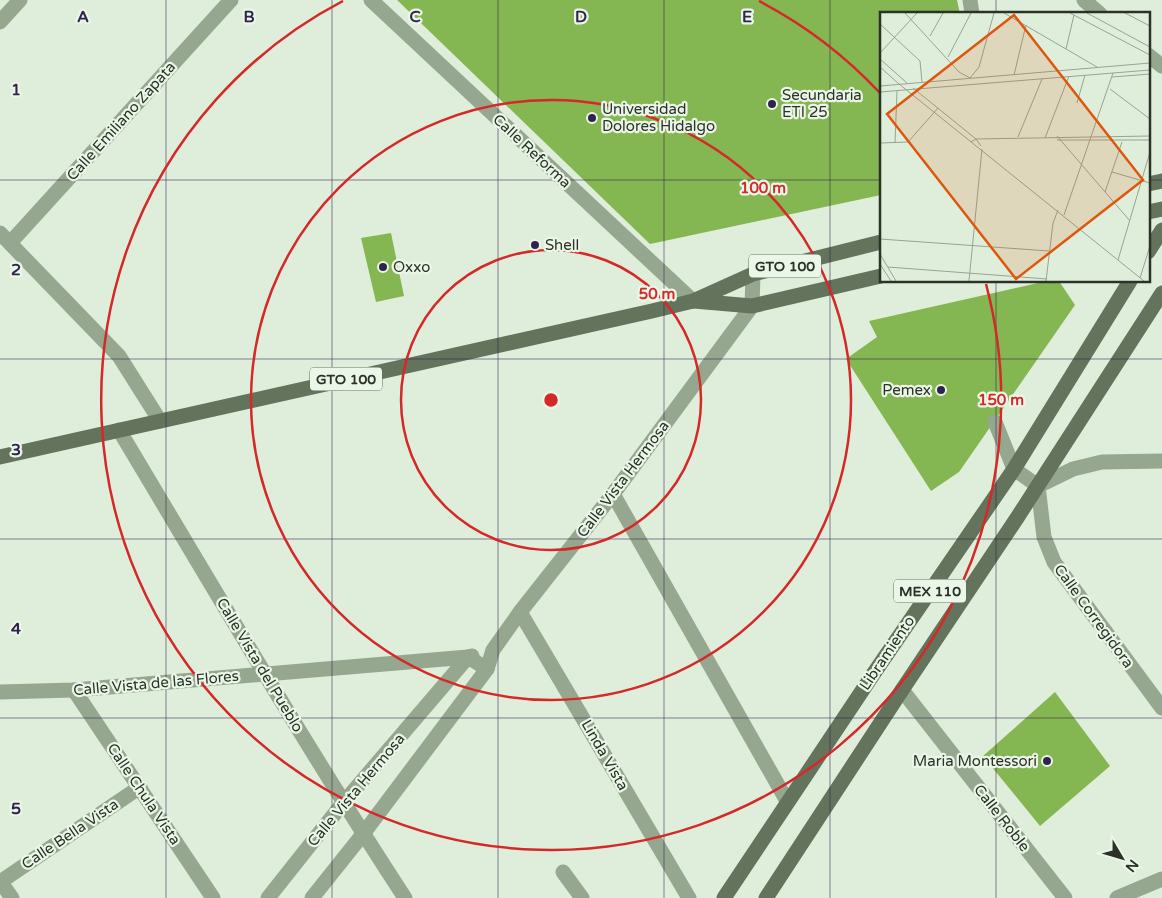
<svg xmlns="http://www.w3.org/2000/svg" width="1162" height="898" viewBox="0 0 1162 898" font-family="'Varela Round',sans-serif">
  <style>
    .building { fill: #84b651 }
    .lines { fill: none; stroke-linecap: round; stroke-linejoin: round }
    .minor { stroke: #96a78f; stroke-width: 15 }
    .major { stroke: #64735b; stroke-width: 15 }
    .grid { fill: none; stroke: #31234e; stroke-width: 1; stroke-opacity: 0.55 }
    .ring { fill: none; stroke: #d62828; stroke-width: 2.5 }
    .poi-dot { fill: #31234e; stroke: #eaf6e7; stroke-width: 2 }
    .labels { text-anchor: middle; stroke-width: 4.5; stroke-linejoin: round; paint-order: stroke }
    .shield { fill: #eaf6e7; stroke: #656d61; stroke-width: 1 }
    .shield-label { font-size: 14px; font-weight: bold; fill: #2c3228 }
    .poi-label { font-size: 15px; fill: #2c3228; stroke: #eaf6e7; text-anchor: start }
    .street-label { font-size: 15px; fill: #2c3228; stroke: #eaf6e7 }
    .inset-road { fill: none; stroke: #97a393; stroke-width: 1 }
    .view { fill: #df570d; fill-opacity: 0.15; stroke: #df570d; stroke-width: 2.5 }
    .inset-edge { fill: none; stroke: #2c3228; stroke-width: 2.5 }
    .grid-label { font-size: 16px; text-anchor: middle; font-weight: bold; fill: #31234e; stroke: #eaf6e7; stroke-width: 4.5; stroke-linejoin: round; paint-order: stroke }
    .centre { fill: #d62828; stroke: #eaf6e7; stroke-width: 2.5 }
    .ring-label { font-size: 15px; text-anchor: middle; font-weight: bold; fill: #d62828; stroke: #eaf6e7; stroke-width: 4.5; stroke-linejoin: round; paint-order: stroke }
  </style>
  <rect width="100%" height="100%" fill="#dfeedb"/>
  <!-- building -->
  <g class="building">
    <polygon points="397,0 957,0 960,14 881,14 881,195 650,244"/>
    <polygon points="391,233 404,296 376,302 361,238"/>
    <polygon points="1047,281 1059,281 1075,305 959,472 931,491 846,359 877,337 869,321"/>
    <polygon points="1055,692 1110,766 1040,826 983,756"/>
  </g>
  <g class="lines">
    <!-- minor -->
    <g class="minor">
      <polyline points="371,0 693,301"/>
      <polyline points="970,0 972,14"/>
      <polyline points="1084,0 1100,14"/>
      <polyline points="0,22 20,0"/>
      <polyline points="1148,55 1162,66"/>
      <polyline points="0,233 119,356 160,421"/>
      <polyline points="10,243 231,0"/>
      <polyline points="995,422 1014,469 1038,486"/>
      <path d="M119,430c94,157 186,315 286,468"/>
      <polyline points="1038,486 1044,537 1054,562 1162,708"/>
      <polyline points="1038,486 1073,469 1102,462 1162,461"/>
      <polyline points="613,494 787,801"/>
      <polyline points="520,612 689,898"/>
      <polyline points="74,690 213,898"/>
      <polyline points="902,690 1065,898"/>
      <polyline points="0,692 74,690 468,657 487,669"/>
      <polyline points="563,872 582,898"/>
      <polyline points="0,881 12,898"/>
      <polyline points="0,882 140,787"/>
      <polyline points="268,898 344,802 468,657 472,656"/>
      <polyline points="312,898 363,834 487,669 493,650 520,612 613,494 752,306 753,274"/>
      <polyline points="1117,898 1162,879"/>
    </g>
    <!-- major -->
    <g class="major">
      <polyline points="1148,184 1162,181"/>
      <polyline points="1148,212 1162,209"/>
      <polyline points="1148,252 1162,230"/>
      <polyline points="694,301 752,306 881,276"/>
      <polyline points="0,457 652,311 693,301 753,274 881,242"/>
      <polyline points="724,898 874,673 1014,469 1130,281"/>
      <polyline points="766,898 902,690 1017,518 1162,293"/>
    </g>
  </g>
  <!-- grid -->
  <path class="grid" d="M166,0v898M332,0v898M498,0v898M664,0v898M830,0v898M996,0v14M0,180h881M1148,180h14M996,281v617M0,359h1162M0,539h1162M0,718h1162"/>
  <!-- distance rings -->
  <g class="ring">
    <circle cx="551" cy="400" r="150"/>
    <circle cx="551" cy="400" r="300"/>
    <path d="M759 1A450 450 0 0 1 880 93M986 284A450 450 0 1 1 343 1"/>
  </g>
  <!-- markers -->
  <g class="poi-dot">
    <circle cx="772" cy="104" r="5"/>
    <circle cx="592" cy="118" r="5"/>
    <circle cx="535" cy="245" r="5"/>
    <circle cx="383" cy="267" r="5"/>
    <circle cx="941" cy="390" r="5"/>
    <circle cx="1047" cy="761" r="5"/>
  </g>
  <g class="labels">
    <!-- shield labels -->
    <g class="shield">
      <rect x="749" y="254.5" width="72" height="23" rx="4"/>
      <rect x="310" y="367.5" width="72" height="23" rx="4"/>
      <rect x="894" y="579.5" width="72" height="23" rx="4"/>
    </g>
    <g class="shield-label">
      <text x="785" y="271">GTO 100</text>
      <text x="346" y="384">GTO 100</text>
      <text x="930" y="596">MEX 110</text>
    </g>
    <!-- poi labels -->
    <g class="poi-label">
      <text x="782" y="100">Secundaria<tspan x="782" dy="17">ETI 25</tspan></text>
      <text x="602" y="114">Universidad<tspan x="602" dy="17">Dolores Hidalgo</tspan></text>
      <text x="545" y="250">Shell</text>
      <text x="393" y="272">Oxxo</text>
      <text x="931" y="395" text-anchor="end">Pemex</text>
      <text x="1037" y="766" text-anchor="end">Maria Montessori</text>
    </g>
    <!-- street labels -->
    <g class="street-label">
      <text transform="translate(121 121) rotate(-48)" y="5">Calle Emiliano Zapata</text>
      <text transform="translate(532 151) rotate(43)" y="5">Calle Reforma</text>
      <text transform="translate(623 479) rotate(-53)" y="5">Calle Vista Hermosa</text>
      <text transform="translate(1094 616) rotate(54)" y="5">Calle Corregidora</text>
      <text transform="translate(887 653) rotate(-56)" y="5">Libramiento</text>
      <text transform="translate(260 665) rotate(59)" y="5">Calle Vista del Pueblo</text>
      <text transform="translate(156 683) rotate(-5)" y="5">Calle Vista de las Flores</text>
      <text transform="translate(605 755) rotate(60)" y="5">Linda Vista</text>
      <text transform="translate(356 790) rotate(-50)" y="5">Calle Vista Hermosa</text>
      <text transform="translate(144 794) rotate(56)" y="5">Calle Chula Vista</text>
      <text transform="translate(1002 818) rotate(52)" y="5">Calle Roble</text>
      <text transform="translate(70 834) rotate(-34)" y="5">Calle Bella Vista</text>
    </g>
  </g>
  <!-- overview -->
  <g transform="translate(880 12)">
    <rect width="270" height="270" fill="#dfeedb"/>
    <path class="inset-road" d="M25,1l54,59 11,6M124,1l93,54M190,1l80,42M207,1l63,34M245,1l25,13M0,12l40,37 2,21M50,24l13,-23M186,37l8,-34M0,41l37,-40M68,45l23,-44M0,47l27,24M0,55l19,17M134,63l12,-50M232,65l38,-3M90,66l9,-11 15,-54M19,72l245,197M0,74l270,-23M33,76l63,51 5,7M230,77l40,30M0,80l270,-22M197,91l8,-28M177,124l73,85M138,125l24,-58M165,126l24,-62M177,128h93M91,130l5,-3 174,-3M0,131l28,-1 30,-34M15,131l2,-52M232,160l38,11M225,180l17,-50M184,203l49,-142M0,227l169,12M0,242l16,27M238,248l32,-108M0,252l11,17M8,255l159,12M260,266l10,-32M89,269l13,-132M166,269l7,-58 5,-13"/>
    <path class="view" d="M134,3l129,165 -127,99 -129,-165z"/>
    <rect width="270" height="270" class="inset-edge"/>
  </g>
  <g class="grid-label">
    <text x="83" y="22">A</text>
    <text x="249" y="22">B</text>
    <text x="415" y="22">C</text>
    <text x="581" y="22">D</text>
    <text x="747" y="22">E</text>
    <text x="16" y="95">1</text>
    <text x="16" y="275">2</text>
    <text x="16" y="455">3</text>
    <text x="16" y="634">4</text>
    <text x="16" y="814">5</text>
  </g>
  <circle cx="551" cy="400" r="8" class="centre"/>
  <g class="ring-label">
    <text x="763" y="193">100 m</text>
    <text x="657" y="299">50 m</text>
    <text x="1001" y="405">150 m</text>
  </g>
  <!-- north arrow -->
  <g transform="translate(1122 858) rotate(128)" stroke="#eaf6e7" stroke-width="4" paint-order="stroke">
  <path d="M0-4L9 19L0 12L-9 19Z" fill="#2c3228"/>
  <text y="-8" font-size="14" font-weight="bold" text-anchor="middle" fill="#2c3228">N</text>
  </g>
</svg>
